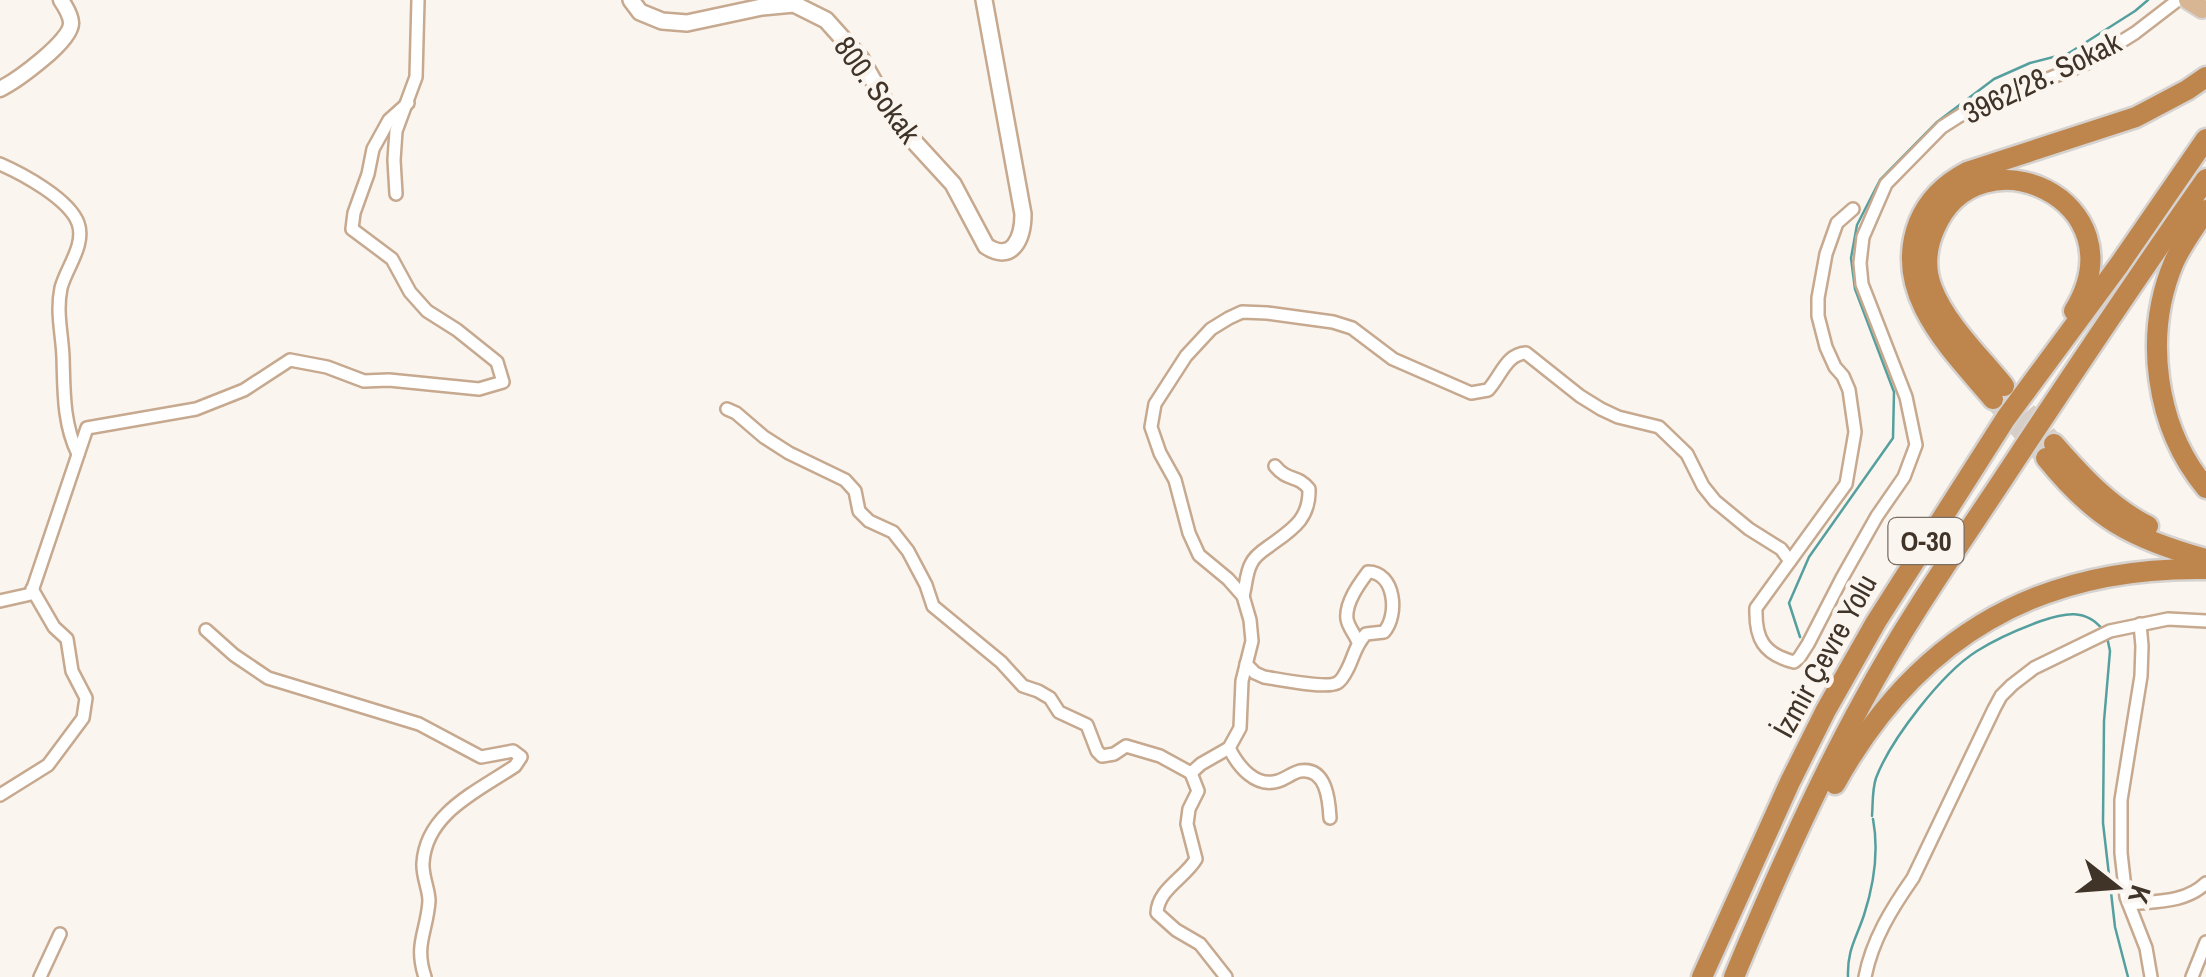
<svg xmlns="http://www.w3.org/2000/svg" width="2206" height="977" viewBox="0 0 2206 977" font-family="'Archivo Narrow',sans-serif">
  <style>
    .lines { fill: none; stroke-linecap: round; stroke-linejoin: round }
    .stream { stroke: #55a09f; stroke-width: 2.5 }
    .motorway-tunnel { stroke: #d6cec7; stroke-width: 20; stroke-dasharray: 20 10; stroke-linecap: butt }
    .minor-casing { stroke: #c6a98f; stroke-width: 16 }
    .tertiary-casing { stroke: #c6a98f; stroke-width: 19 }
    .secondary-casing { stroke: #c6a98f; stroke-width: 20 }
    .primary-casing { stroke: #d5d2d0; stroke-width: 22 }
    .motorway-casing { stroke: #d5d2d0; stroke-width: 25 }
    .minor { stroke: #fff; stroke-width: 11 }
    .tertiary { stroke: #fff; stroke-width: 14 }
    .secondary { stroke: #fff; stroke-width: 15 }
    .primary { stroke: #d8b694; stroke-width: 18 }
    .motorway { stroke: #be854c; stroke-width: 20 }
    .labels { text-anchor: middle; stroke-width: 9; stroke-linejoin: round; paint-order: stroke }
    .shield { fill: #fbf5ef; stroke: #786e64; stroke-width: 2.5 }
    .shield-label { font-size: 28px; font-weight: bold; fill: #403429 }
    .street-label { font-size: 30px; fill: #403429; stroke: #fbf5ef }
  </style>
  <rect width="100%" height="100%" fill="#fbf5ef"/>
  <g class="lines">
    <!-- stream -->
    <g class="stream">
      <polyline points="1800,637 1789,603 1809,557 1893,438 1894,392 1855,289 1851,258 1857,225 1880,180 1937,122 1994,79 2030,63 2069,53 2135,11 2148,0"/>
      <polyline points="2107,637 2110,651 2104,721 2103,823 2115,927 2128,977"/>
      <path d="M1872,816c1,-13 0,-26 4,-38 15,-39 66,-105 101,-127 19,-12 42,-22 64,-30 23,-8 45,-13 62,9"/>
      <path d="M1848,977c-1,-27 8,-38 16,-62 10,-31 15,-64 9,-96"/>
    </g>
    <!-- motorway-tunnel -->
    <g class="motorway-tunnel">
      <polyline points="2007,389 2050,439"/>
      <polyline points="1993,399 2046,458"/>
    </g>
    <!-- minor casing -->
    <g class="minor-casing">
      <g id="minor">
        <path d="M0,164c23,10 69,35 78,59 8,22 -12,45 -17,65 -5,25 1,45 2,69 1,33 0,67 15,97"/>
        <polyline points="396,194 394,160 396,131 416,77 418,0"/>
        <path d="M1853,209l-16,14 -11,31 -8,44v18l8,31 9,20 8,9 6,14 6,42 -9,52 -90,124c-1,30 7,46 38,54l5,-4 9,-14 34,-66 35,-62 27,-39 12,-32 -10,-48 -44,-113 -2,-21 3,-26 23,-53 56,-57 22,-14 123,-50 48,-30 43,-33"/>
        <path d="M727,409l9,4 28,24 25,16 56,27 10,11 4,20 10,10 24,11 15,19 18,34 7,21 68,56 22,24 15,5 12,7 9,14 28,13 10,26 5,5 12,-2 12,-8 34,10 31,17 10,-9 28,-16 11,-20 2,-47 10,-40 -2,-21 -7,-24 -15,-17 -29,-24 -10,-22 -14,-53 -15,-27 -9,-26 4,-23 31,-48 25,-27 18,-11 13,-6 25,1 66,9 19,6 41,31 78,34 17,-3c13,-14 18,-36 38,-37l54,43 21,13 17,8 41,10 28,27 16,32 12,15 34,28 32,20 9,12"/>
        <path d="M1243,596c3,-10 3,-23 8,-32 3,-7 11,-13 17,-17 23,-17 42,-27 41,-58 -12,-15 -21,-7 -34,-23"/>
        <polyline points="0,601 31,594 87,428 196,409 244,390 290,360 327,367 364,381 389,380 479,389 503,382 497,362 457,330 427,311 410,292 392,259 352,229 354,213 368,174 373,149 389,120 408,103"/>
        <polyline points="2140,624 2142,646 2141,676 2121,800 2121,853 2126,897 2146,948 2151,977"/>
        <path d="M206,630l28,25 34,23 151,46 62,33 32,-6 8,6 -6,9c-37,25 -89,47 -92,97 -1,13 6,26 6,38 -2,31 -15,43 -4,76"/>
        <path d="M1246,664l9,9 9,4c14,2 62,12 73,6 4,-2 8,-9 10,-13 7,-13 8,-25 19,-36l18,-2c15,-17 11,-60 -16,-60 -9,12 -23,31 -21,47 1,8 8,15 11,23"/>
        <path d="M1229,748c9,18 26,40 49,33 7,-2 14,-8 22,-10 26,-4 29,28 30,47"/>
        <path d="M1191,773l7,18 -9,18 -2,15 9,35c-11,19 -38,30 -39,54l19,17 24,14 26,33"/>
        <polyline points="0,795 48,765 83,718 86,698 72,671 67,639 54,627 32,589"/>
        <path d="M2129,904c28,-3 56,-1 77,-21"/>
        <polyline points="40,977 60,934"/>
        <path d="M1865,977c7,-37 27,-69 48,-99l81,-169 7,-13 11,-11 22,-17 76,-37 58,-12 38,2"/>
        <polyline points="2192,977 2206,942"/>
      </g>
    </g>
    <!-- tertiary casing -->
    <g class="tertiary-casing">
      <path id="tertiary" d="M0,89c16,-8 72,-48 71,-66 0,-7 -6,-17 -10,-23"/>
    </g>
    <!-- secondary casing -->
    <g class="secondary-casing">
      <path id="secondary" d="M631,0l9,12 22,9 25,2 75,-16 32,-3 32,16 35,39 37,65 55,60 33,62c27,18 37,-9 37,-32l-39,-214"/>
    </g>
    <!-- primary casing -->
    <g class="primary-casing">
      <polyline id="primary" points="2188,0 2202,9"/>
    </g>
    <!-- motorway casing -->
    <g class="motorway-casing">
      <g id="motorway">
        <path d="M2206,210c-11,17 -24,34 -32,52 -31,73 -19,165 32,226"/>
        <path d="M2004,386c-25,-31 -58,-62 -72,-98 -8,-21 -6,-40 3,-60 43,-101 207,-28 139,83"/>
        <path d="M1993,399c-42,-50 -102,-106 -74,-177 9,-22 27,-39 48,-50l169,-55 51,-27 19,-13"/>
        <path d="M2054,444c28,32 56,63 94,82"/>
        <path d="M2046,458c48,60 86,81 160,101"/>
        <path d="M1835,784c81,-147 204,-218 371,-215"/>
        <polyline points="1702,977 1790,782 1826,710 1876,622 2006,418 2119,265 2206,139"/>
        <path d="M1734,977c39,-94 80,-187 129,-276 42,-78 93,-151 142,-225 66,-100 132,-199 201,-297"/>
      </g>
    </g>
    <!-- minor -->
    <use href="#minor" class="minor"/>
    <!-- tertiary -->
    <use href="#tertiary" class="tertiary"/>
    <!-- secondary -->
    <use href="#secondary" class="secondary"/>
    <!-- primary -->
    <use href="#primary" class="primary"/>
    <!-- motorway -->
    <use href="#motorway" class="motorway"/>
  </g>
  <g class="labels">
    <!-- shield labels -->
    <rect class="shield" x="1888.5" y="518" width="75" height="46" rx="8"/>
    <g class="shield-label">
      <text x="1926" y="551">O-30</text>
    </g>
    <!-- street labels -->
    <g class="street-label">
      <text transform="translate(2042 78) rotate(-26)" y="10">3962/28. Sokak</text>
      <text transform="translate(877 90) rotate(54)" y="10">800. Sokak</text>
      <text transform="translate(1825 656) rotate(-61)" y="10">İzmir Çevre Yolu</text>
    </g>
  </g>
  <!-- north arrow -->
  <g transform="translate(2116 887) rotate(107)" stroke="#fbf5ef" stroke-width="8" paint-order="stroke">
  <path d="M0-8L18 38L0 25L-18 38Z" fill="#403429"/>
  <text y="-15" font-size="28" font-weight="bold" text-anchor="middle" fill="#403429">K</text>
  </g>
</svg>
